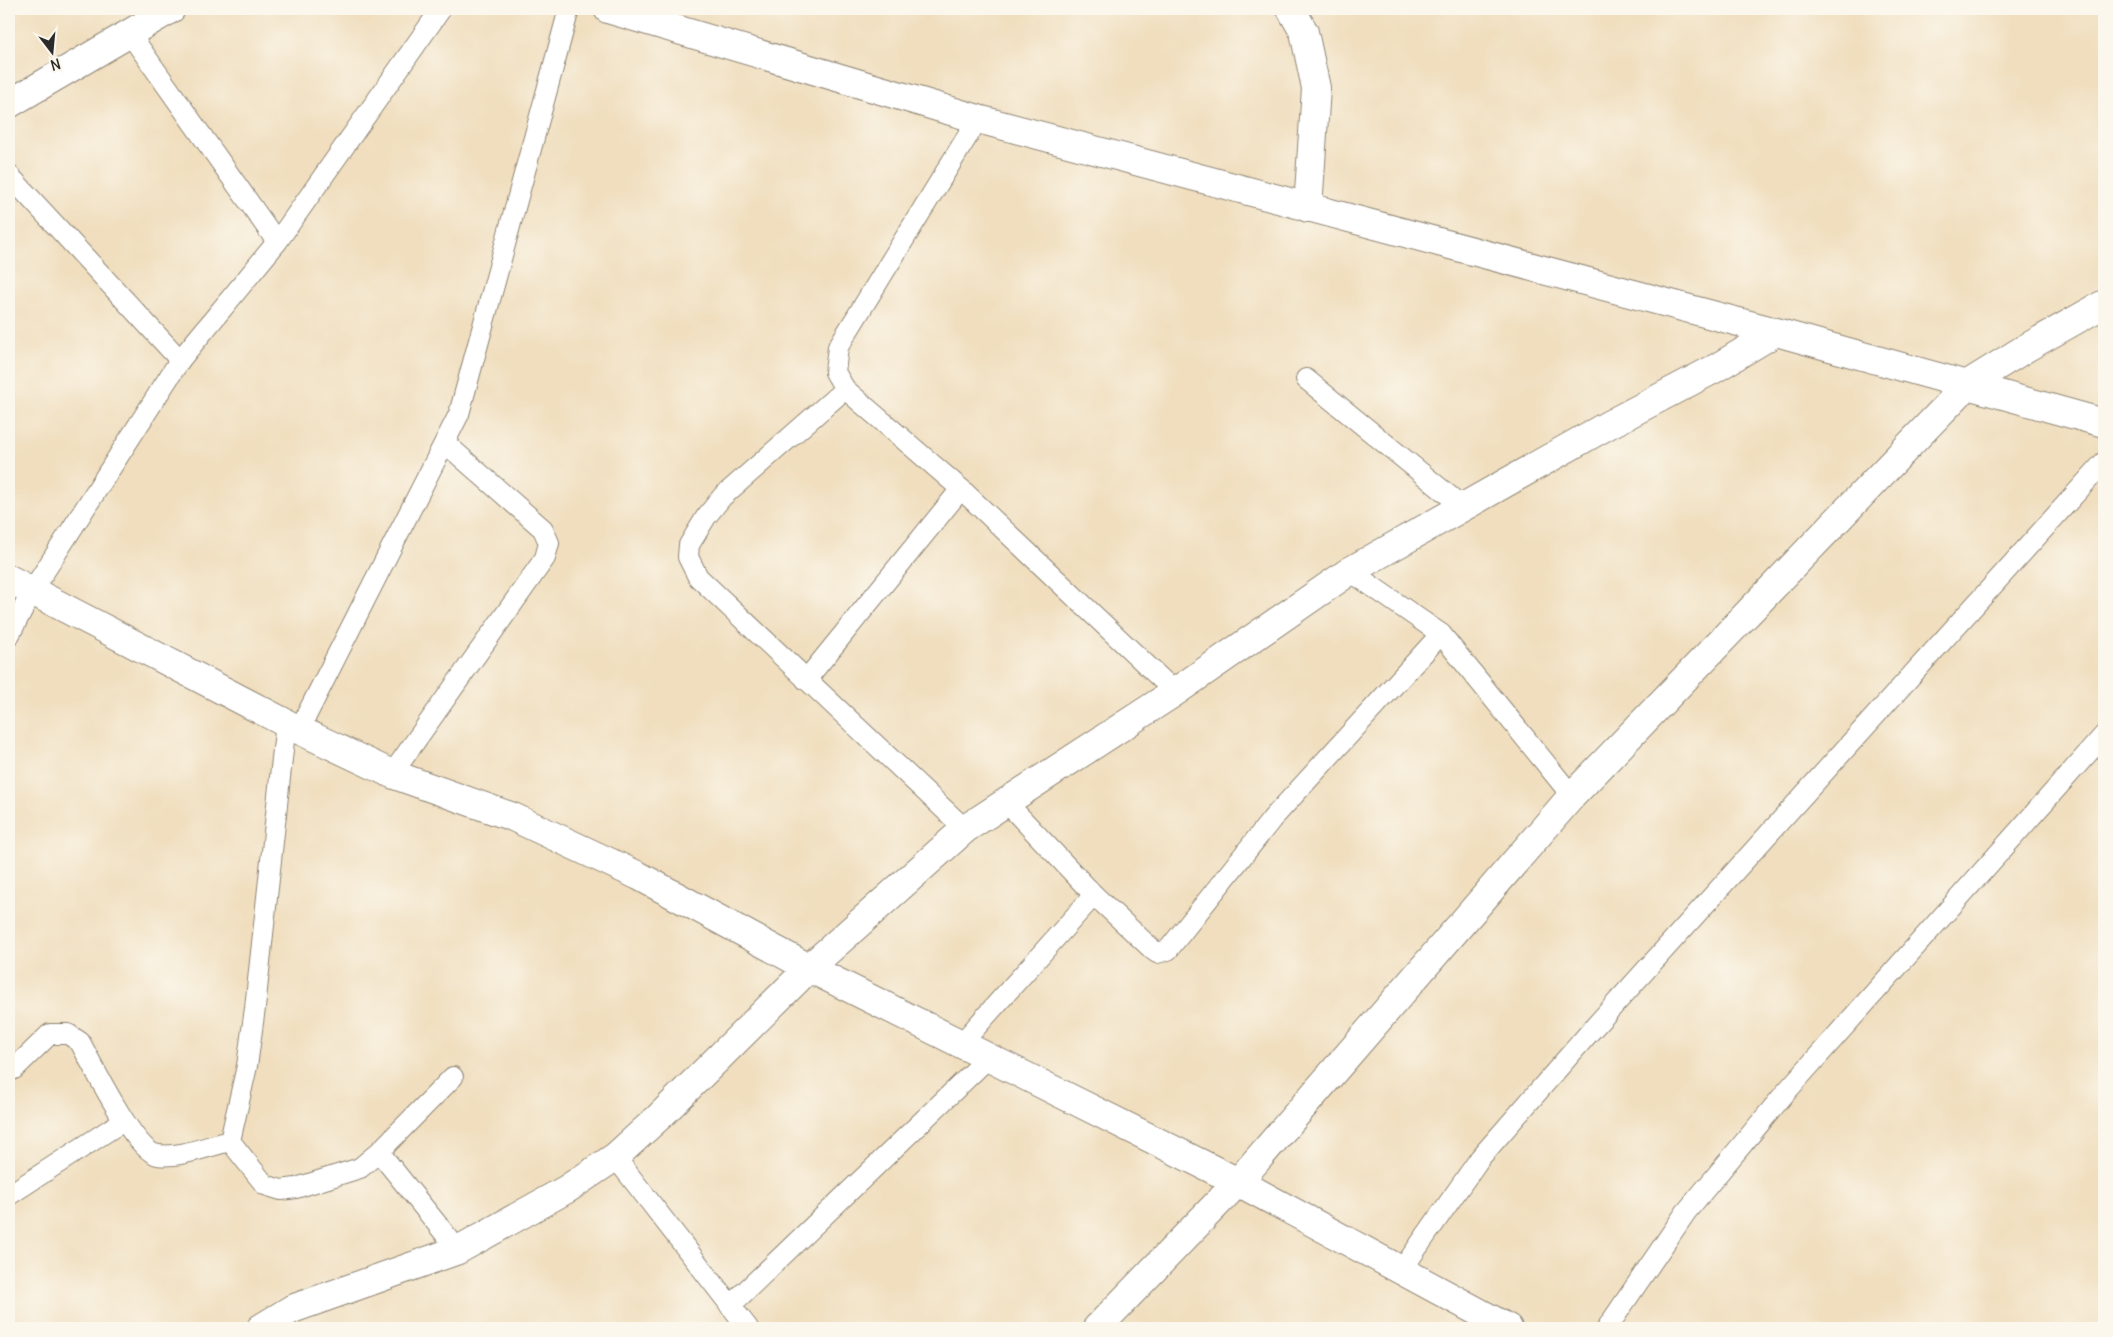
<svg xmlns="http://www.w3.org/2000/svg" width="2113" height="1337" viewBox="0 0 2113 1337" font-family="Delius,sans-serif">
  <style>
    .lines { fill: none; stroke-linecap: round; stroke-linejoin: round }
    .lane-casing { stroke: #8e8474; stroke-width: 22 }
    .street-casing { stroke: #8e8474; stroke-width: 30 }
    .secondary-casing { stroke: #8e8474; stroke-width: 30 }
    .lane { stroke: #fff; stroke-width: 20 }
    .street { stroke: #fff; stroke-width: 28 }
    .secondary { stroke: #fff; stroke-width: 28 }
  </style>
  <rect width="100%" height="100%" fill="#fbf7ec"/>
  <filter id="ink" filterUnits="userSpaceOnUse"><feTurbulence type="fractalNoise" baseFrequency=".02" numOctaves="2"/><feDisplacementMap in="SourceGraphic" scale="10" xChannelSelector="R" yChannelSelector="G"/><feConvolveMatrix kernelMatrix="1 2 1 2 8 2 1 2 1" color-interpolation-filters="sRGB"/></filter>
  <filter id="wash" filterUnits="userSpaceOnUse"><feTurbulence type="fractalNoise" baseFrequency=".0096" numOctaves="4" result="noise"/><feDisplacementMap in="SourceGraphic" scale="20" xChannelSelector="R" yChannelSelector="G"/><feGaussianBlur stdDeviation="1.12" result="paint"/><feColorMatrix in="noise" values="0 0 0 0 0 0 0 0 0 0 0 0 0 0 0 0 0 1.4 0 .05"/><feComposite in="paint" operator="in"/></filter>
  <g filter="url(#wash)">
    <rect width="100%" height="100%" fill="#f0debe"/>
  </g>
  <g filter="url(#ink)">
    <g class="lines">
      <!-- lane casing -->
      <g class="lane-casing">
        <g id="lane">
          <polyline points="130,34 277,242"/>
          <polyline points="978,119 838,347 835,372 845,389 961,489 1175,692"/>
          <polyline points="9,175 180,360"/>
          <polyline points="1306,379 1463,507"/>
          <polyline points="845,389 722,497 706,517 689,545 688,557 698,577 965,829"/>
          <polyline points="1350,571 1441,634 1572,796"/>
          <polyline points="9,636 32,591 180,360 277,242 441,9"/>
          <polyline points="806,680 961,489"/>
          <polyline points="286,722 255,1008 247,1066 230,1141 265,1185 281,1190 296,1188 360,1168 379,1152 453,1077"/>
          <polyline points="299,730 459,414 569,9"/>
          <polyline points="392,774 545,558 549,543 543,529 445,443"/>
          <polyline points="1006,802 1094,895"/>
          <polyline points="960,1045 1094,895 1153,950 1157,953 1168,950 1272,819 1441,634"/>
          <path d="M9,1071l5,-2 36,-35h18l12,8c12,22 55,110 78,113 22,3 50,-9 72,-14"/>
          <polyline points="379,1152 458,1250"/>
          <polyline points="615,1157 748,1328"/>
          <polyline points="9,1195 123,1121"/>
          <polyline points="1401,1271 1480,1158 1589,1033 2104,462"/>
          <polyline points="730,1306 988,1058"/>
          <polyline points="1607,1328 1686,1212 1786,1092 2104,735"/>
        </g>
      </g>
      <!-- street casing -->
      <g class="street-casing">
        <g id="street">
          <polyline points="1291,9 1304,32 1316,88 1308,208"/>
          <polyline points="9,104 171,9"/>
          <polyline points="9,579 299,730 392,774 513,817 639,876 809,968 1238,1182 1508,1328"/>
          <polyline points="261,1328 292,1309 458,1250 567,1189 615,1157 660,1116 809,968 965,829 1175,692 1350,571 1608,425 1716,368 1776,332"/>
          <polyline points="1097,1328 1238,1182 1572,796 1968,384 2026,348 2104,304"/>
        </g>
      </g>
      <!-- secondary casing -->
      <g class="secondary-casing">
        <polyline id="secondary" points="608,9 978,119 1776,332 2104,423"/>
      </g>
      <!-- lane -->
      <use href="#lane" class="lane"/>
      <!-- street -->
      <use href="#street" class="street"/>
      <!-- secondary -->
      <use href="#secondary" class="secondary"/>
    </g>
  </g>
  <!-- margin -->
  <rect width="2113" height="1337" fill="none" stroke="#fbf7ec" stroke-width="30"/>
  <!-- north arrow -->
  <g transform="translate(52 52) rotate(164)" stroke="#fbf7ec" stroke-width="4" paint-order="stroke">
  <path d="M0-4L9 19L0 12L-9 19Z" fill="#2b2b2b"/>
  <text y="-8" font-size="14" font-weight="bold" text-anchor="middle" fill="#2b2b2b">N</text>
  </g>
</svg>
